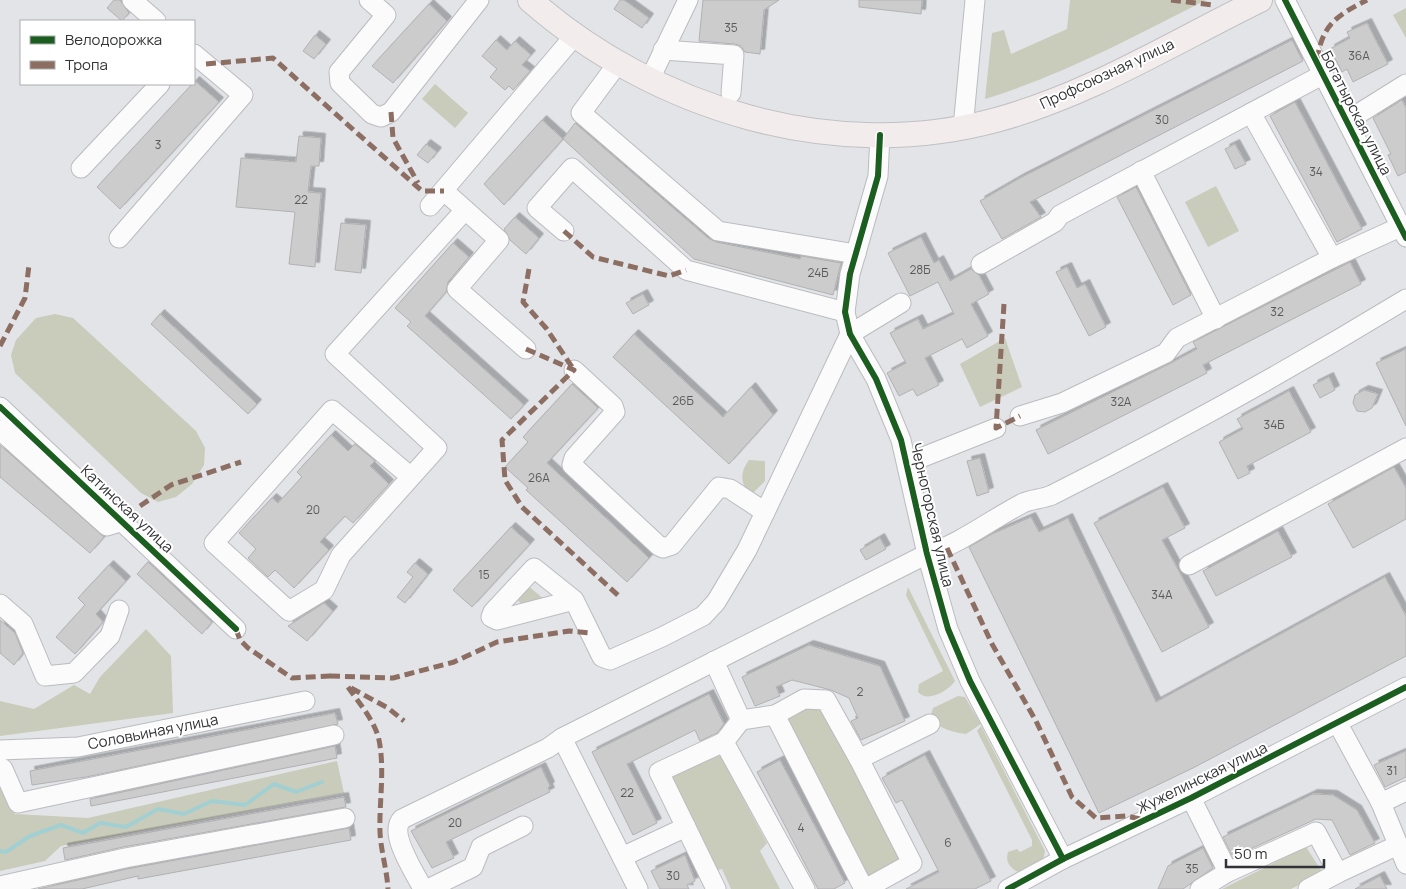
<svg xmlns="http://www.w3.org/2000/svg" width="1406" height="889" viewBox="0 0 1406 889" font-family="Manrope,sans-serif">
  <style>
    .green { fill: #c9cbbb }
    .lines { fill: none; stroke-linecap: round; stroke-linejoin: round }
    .stream { stroke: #a2d0d2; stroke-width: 4 }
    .building { fill: #cdcccd; stroke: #b2b1b2; filter: url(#shadow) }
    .minor-casing { stroke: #bbbcbf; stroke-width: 21 }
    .major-casing { stroke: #c0c1c3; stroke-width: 26 }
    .minor { stroke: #fbfbfc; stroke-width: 19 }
    .major { stroke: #f3eced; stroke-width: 24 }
    .quiet { stroke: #8d6e63; stroke-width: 5; stroke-dasharray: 10 5; stroke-linecap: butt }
    .cycleway-casing { stroke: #fff; stroke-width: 9 }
    .cycleway { stroke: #1b5e20; stroke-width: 6 }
    .labels { text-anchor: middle; stroke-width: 4; stroke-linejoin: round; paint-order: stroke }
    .number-label { font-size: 12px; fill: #5a5a5c }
    .street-label { font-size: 15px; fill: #323336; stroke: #fff }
  </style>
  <defs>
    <filter id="shadow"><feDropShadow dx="4.5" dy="-4.5" stdDeviation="0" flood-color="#0004"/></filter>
  </defs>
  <rect width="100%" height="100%" fill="#e3e4e8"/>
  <!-- green -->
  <g class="green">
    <path d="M1070,0h136c-73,37 -143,75 -221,99l7,-66 12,-3 7,24 56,-25z"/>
    <polygon points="1406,8 1406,38 1393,15"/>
    <polygon points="435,84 468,113 455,128 422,99"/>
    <polygon points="1216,186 1239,231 1208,247 1185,202"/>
    <polygon points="55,314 73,318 196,431 205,448 204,465 192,484 176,497 158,502 141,493 15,373 11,355 16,340 36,318"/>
    <polygon points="1005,338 1022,387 980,407 960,364"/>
    <path d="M749,460l16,1v20l-15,15c-9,-13 -11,-23 -1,-36z"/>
    <polygon points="527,585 545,600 522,605 516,598"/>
    <path d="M908,587l47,94c-7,10 -28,22 -37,11l1,-8 24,-13 -37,-76z"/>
    <polygon points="146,629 171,656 173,713 0,736 0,701 34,709 74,685 90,694 100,677"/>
    <path d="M958,696l7,1 16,27 -15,10c-14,-2 -29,-5 -35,-19l2,-7z"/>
    <polygon points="807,703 823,703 900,855 899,864 873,876 863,875 785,721 788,715"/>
    <path d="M981,726l64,125 -2,9 -25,12c-8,-4 -13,-11 -10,-20l9,-3 3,3 12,-6v-6l-55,-109z"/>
    <polygon points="719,753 767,843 760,851 780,889 731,889 722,869 711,872 668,774"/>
    <polygon points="337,761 344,793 61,846 45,861 0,871 0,778 15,814 88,818"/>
    <polygon points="1306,847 1323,873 1291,889 1222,889"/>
  </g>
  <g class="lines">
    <!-- stream -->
    <polyline class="stream" points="0,851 6,852 30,836 61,825 83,833 100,823 126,827 158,809 184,814 212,801 245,805 274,784 296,792 322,782"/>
  </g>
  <!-- building -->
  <g class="building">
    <polygon points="114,0 120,0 129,13 122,21 107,8"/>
    <polygon points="620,0 624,0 649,18 642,28 614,9"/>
    <polygon points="703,0 779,0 764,10 760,54 745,52 741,46 735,44 699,41"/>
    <polygon points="859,0 922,0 921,14 859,7"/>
    <polygon points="429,4 447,21 393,83 372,66"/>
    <polygon points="1367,23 1388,64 1353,82 1347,69 1342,72 1330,49 1350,38 1347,32"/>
    <polygon points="315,35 326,44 314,59 303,51"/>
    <polygon points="496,40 507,50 515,41 531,55 522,65 530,71 513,90 509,86 505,90 490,77 497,69 482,56"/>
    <polygon points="1292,40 1303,61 1030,202 1041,217 1002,239 980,201 1020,178"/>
    <polygon points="195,81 219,102 120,209 97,187"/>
    <polygon points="1402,100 1406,108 1406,172 1398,176 1388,155 1391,154 1373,118"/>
    <polygon points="1295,102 1362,229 1337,242 1270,116"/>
    <polygon points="542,120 563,139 504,205 484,184"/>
    <polygon points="575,123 708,238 716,242 800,259 801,256 841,263 833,295 694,259 563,139"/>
    <polygon points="299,136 321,138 319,166 311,166 308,192 321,193 315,267 289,264 295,212 236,207 241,158 296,162"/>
    <polygon points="426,144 437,152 428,163 417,155"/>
    <polygon points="1235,144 1246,164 1235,169 1225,149"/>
    <polygon points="1136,187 1191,295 1173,305 1117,197"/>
    <polygon points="515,217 539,238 526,254 510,240 504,229"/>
    <polygon points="341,223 366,225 361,273 335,270"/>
    <polygon points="921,237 934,263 939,260 950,281 971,269 979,275 989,294 971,304 988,336 967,348 962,339 925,358 939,385 917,396 913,389 899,396 887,373 906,363 890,333 918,319 923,329 954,314 938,282 910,296 888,253"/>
    <polygon points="453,243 469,257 448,282 446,292 425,316 524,405 511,419 407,326 411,322 395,308"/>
    <polygon points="1350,262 1361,284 1203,365 1207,373 1048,454 1036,430 1171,363 1197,349 1193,342"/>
    <polygon points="1067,267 1077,288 1085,284 1106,327 1089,336 1056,272"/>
    <polygon points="643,294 649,305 633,314 626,303"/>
    <polygon points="160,314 257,404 248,414 151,324"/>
    <polygon points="634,334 723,417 751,387 773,415 729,464 613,357"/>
    <polygon points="1406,349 1406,426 1376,363"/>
    <polygon points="1329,377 1335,390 1320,398 1313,385"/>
    <polygon points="572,384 598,408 547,463 649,558 627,582 526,490 528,488 505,467 528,442 523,437"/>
    <polygon points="1364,390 1378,394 1372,408 1365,412 1357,411 1353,403 1355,395"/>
    <polygon points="1289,391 1311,432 1247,466 1250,473 1238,479 1219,442 1243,429 1237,419"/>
    <polygon points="331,435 348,451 355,444 375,461 370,466 389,484 353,523 345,516 320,542 329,550 294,588 275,570 268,577 248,558 256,549 239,533 272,498 278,503 302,477 297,472"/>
    <polygon points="0,445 104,537 90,553 0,477"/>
    <polygon points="980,458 989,492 977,496 967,461"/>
    <polygon points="1394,467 1406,488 1406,519 1353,548 1328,504"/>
    <polygon points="1163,487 1185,528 1162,540 1209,627 1162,652 1094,523"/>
    <polygon points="1031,517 1039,532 1068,518 1156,702 1385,577 1406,616 1406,656 1193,768 1099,813 969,547 992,534"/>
    <polygon points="511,527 530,544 472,607 453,590"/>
    <polygon points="1278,531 1292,557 1216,596 1203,571"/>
    <polygon points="880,538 886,549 866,560 860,550"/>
    <polygon points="148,562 212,622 202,634 137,574"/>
    <polygon points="415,563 428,574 405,603 397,597 413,577 407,572"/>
    <polygon points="109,565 126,581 96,614 103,622 75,654 56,637 85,605 78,598"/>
    <polygon points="324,603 333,611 307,641 288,626"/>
    <polygon points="0,620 15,633 23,653 14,665 0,653"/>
    <polygon points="809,645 880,666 905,721 861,740 851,721 858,718 849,698 831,690 792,680 776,687 780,696 755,706 742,677"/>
    <polygon points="709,694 724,724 717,733 700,741 695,730 627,764 657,823 633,835 592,752"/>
    <polygon points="335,713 338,724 86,777 32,785 30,771"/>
    <polygon points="335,746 337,758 91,806 90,799"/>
    <polygon points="1406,751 1406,777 1385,787 1374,765"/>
    <polygon points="925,755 991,881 975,889 906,889 939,872 902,800 896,803 882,778"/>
    <polygon points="780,760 845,883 834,889 818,889 757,772"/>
    <polygon points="541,767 550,786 548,788 550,792 446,842 454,858 432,868 411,831"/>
    <polygon points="1313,794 1333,795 1357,810 1375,843 1350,855 1332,820 1316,819 1233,857 1223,837"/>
    <polygon points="344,797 346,807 123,847 65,860 63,848"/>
    <polygon points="349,828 351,840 138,879 138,876 82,889 38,889 127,869"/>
    <polygon points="1203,848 1213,868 1183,889 1158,889 1168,866"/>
    <polygon points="685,855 695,881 687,885 689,889 660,889 651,871"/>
    <polygon points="1380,876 1387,889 1355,889"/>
  </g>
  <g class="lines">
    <!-- minor casing -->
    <g class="minor-casing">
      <g id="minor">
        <polyline points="132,0 156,21"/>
        <polyline points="369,0 386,15 339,72 340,83 372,114 381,117 391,112 479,0"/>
        <polyline points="1285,0 1406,237"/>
        <polyline points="663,50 734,55 731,93"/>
        <polyline points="618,63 581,113 718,231 856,254"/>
        <polyline points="649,81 688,0"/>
        <polyline points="1251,113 1332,258"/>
        <polyline points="1350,125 1358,114 1406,84"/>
        <polyline points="963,128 975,0"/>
        <polyline points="880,135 878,176 850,274 845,312 850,334 876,379 901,440 927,554 948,629 970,681 1063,859"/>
        <polyline points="81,168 160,84"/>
        <polyline points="1141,171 1216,319"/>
        <polyline points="444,191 499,240 457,289 526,349"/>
        <polyline points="430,206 576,34"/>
        <polyline points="564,231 537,208 572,168 686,270 845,312"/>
        <polyline points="119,238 243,95 194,54"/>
        <polyline points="981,264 1055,222 1060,215 1322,75"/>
        <polyline points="574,370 613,406 615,412 574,458 572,465 659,546 663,548 672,545 719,487 730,489 765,512"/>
        <polyline points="0,407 236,629"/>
        <polyline points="1020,416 1062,403 1166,353 1177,338 1332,258 1400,227"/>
        <polyline points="0,430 107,526 120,522"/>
        <polyline points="908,463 996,428"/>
        <polyline points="411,477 341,555 324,590 289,611 214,543 332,410 411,477 437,448 335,354 465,210"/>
        <polyline points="1189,565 1406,448"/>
        <polyline points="574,600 497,620 491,617 493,612 534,568 574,600 602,657 610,660 662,637 703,616 716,602 747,550 850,334 901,303"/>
        <polyline points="0,604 23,624 45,676 74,673 110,636 119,610"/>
        <polyline points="714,661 741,720"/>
        <polyline points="775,715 864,889"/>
        <polyline points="1338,724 1381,803 1406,864"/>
        <polyline points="724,742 741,720 775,715 804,699 826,700 859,759 912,863 865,889"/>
        <polyline points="0,750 78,747 305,701"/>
        <polyline points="859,759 930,724"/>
        <polyline points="0,767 3,769 18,803 334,735"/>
        <polyline points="1191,798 1228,872 1316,832 1338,873 1398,845"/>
        <polyline points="1381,803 1406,791"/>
        <path d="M523,826l-42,21 -8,20 -45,22 -6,-2c-8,-16 -34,-54 -20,-68l146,-71 14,-10"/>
        <polyline points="622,857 686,827"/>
        <polyline points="0,886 125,858 345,818"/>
        <path d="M638,889l-76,-151 365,-184c35,-11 63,-34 96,-51 9,-4 20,-4 29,-8 121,-61 239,-126 354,-196"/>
        <polyline points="716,889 659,772 724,742 805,889"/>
        <polyline points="1008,889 1063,859 1191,798 1406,687"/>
        <polyline points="1200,889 1228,872"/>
        <polyline points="1308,889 1338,873"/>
      </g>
    </g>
    <!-- major casing -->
    <g class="major-casing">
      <path id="major" d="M530,0c124,109 304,164 466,120 93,-25 178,-78 264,-120"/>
    </g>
    <!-- minor -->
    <use href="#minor" class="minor"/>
    <!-- major -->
    <use href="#major" class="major"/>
    <!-- quiet -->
    <g class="quiet">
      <polyline points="1171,0 1213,5"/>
      <path d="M1317,60c5,-36 21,-45 50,-60"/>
      <polyline points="206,64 273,58 422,191 444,191"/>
      <polyline points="391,112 393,138 418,183"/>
      <polyline points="564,231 593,257 669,276 686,270"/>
      <polyline points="529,269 523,302 546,328 574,370"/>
      <polyline points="1004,304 996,428 1020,416"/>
      <polyline points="0,346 25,298 29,265"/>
      <polyline points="526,349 574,370 502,440 505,480 522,507 621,598"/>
      <polyline points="140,506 171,485 241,462"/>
      <polyline points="947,548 992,644 1036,721 1072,797 1096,818 1127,816 1144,820"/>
      <polyline points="236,629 240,640 248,648 292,678 330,676 333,678"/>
      <polyline points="330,676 393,678 454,662 497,642 569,631 590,633"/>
      <path d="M348,687c11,16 27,34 31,53 6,30 0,62 1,92 1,20 7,38 8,57"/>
      <polyline points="351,688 388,708 404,721"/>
    </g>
    <!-- cycleway casing -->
    <g class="cycleway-casing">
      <g id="cycleway">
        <polyline points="1285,0 1406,238"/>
        <polyline points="880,135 878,176 850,274 845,312 850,334 876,379 901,440 927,554 948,629 970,681 1063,859"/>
        <polyline points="0,407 236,629"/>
        <polyline points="1008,889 1063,859 1191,798 1406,687"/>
      </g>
    </g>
    <!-- cycleway -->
    <use href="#cycleway" class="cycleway"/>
  </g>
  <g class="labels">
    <!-- number labels -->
    <g class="number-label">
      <text x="731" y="32">35</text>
      <text x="1359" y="60">36А</text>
      <text x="1162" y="124">30</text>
      <text x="158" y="149">3</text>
      <text x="1316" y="176">34</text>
      <text x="301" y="204">22</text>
      <text x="920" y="274">28Б</text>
      <text x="818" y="277">24Б</text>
      <text x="1277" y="316">32</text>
      <text x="683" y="405">26Б</text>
      <text x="1121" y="406">32А</text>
      <text x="1274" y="429">34Б</text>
      <text x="539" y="482">26А</text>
      <text x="313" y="514">20</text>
      <text x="484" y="579">15</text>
      <text x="1162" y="599">34А</text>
      <text x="860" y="696">2</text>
      <text x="1392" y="775">31</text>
      <text x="627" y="797">22</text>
      <text x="455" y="827">20</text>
      <text x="801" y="832">4</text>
      <text x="948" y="847">6</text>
      <text x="1192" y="873">35</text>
      <text x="673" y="880">30</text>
    </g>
    <!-- street labels -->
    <g class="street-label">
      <text transform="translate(1107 74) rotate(-25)" y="5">Профсоюзная улица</text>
      <text transform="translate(1356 113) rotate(63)" y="5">Богатырская улица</text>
      <text transform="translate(127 509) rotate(43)" y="5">Катинская улица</text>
      <text transform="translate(932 515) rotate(77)" y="5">Черногорская улица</text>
      <text transform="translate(153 732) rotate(-11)" y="5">Соловьиная улица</text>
      <text transform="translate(1202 778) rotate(-26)" y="5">Жужелинская улица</text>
    </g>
  </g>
  <!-- legend -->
  <rect x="20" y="20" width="175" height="65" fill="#ffffff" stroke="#adadaf"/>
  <rect x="30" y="36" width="25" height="8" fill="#1b5e20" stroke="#adadaf"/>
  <text x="65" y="45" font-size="15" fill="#323336">Велодорожка</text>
  <rect x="30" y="61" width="25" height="8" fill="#8d6e63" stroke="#adadaf"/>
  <text x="65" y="70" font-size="15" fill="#323336">Тропа</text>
  <!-- scale -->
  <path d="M1226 859v8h98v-8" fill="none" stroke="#323336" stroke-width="2.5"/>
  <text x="1234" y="859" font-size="15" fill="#323336" stroke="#ffffff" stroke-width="4" paint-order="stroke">50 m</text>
</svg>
